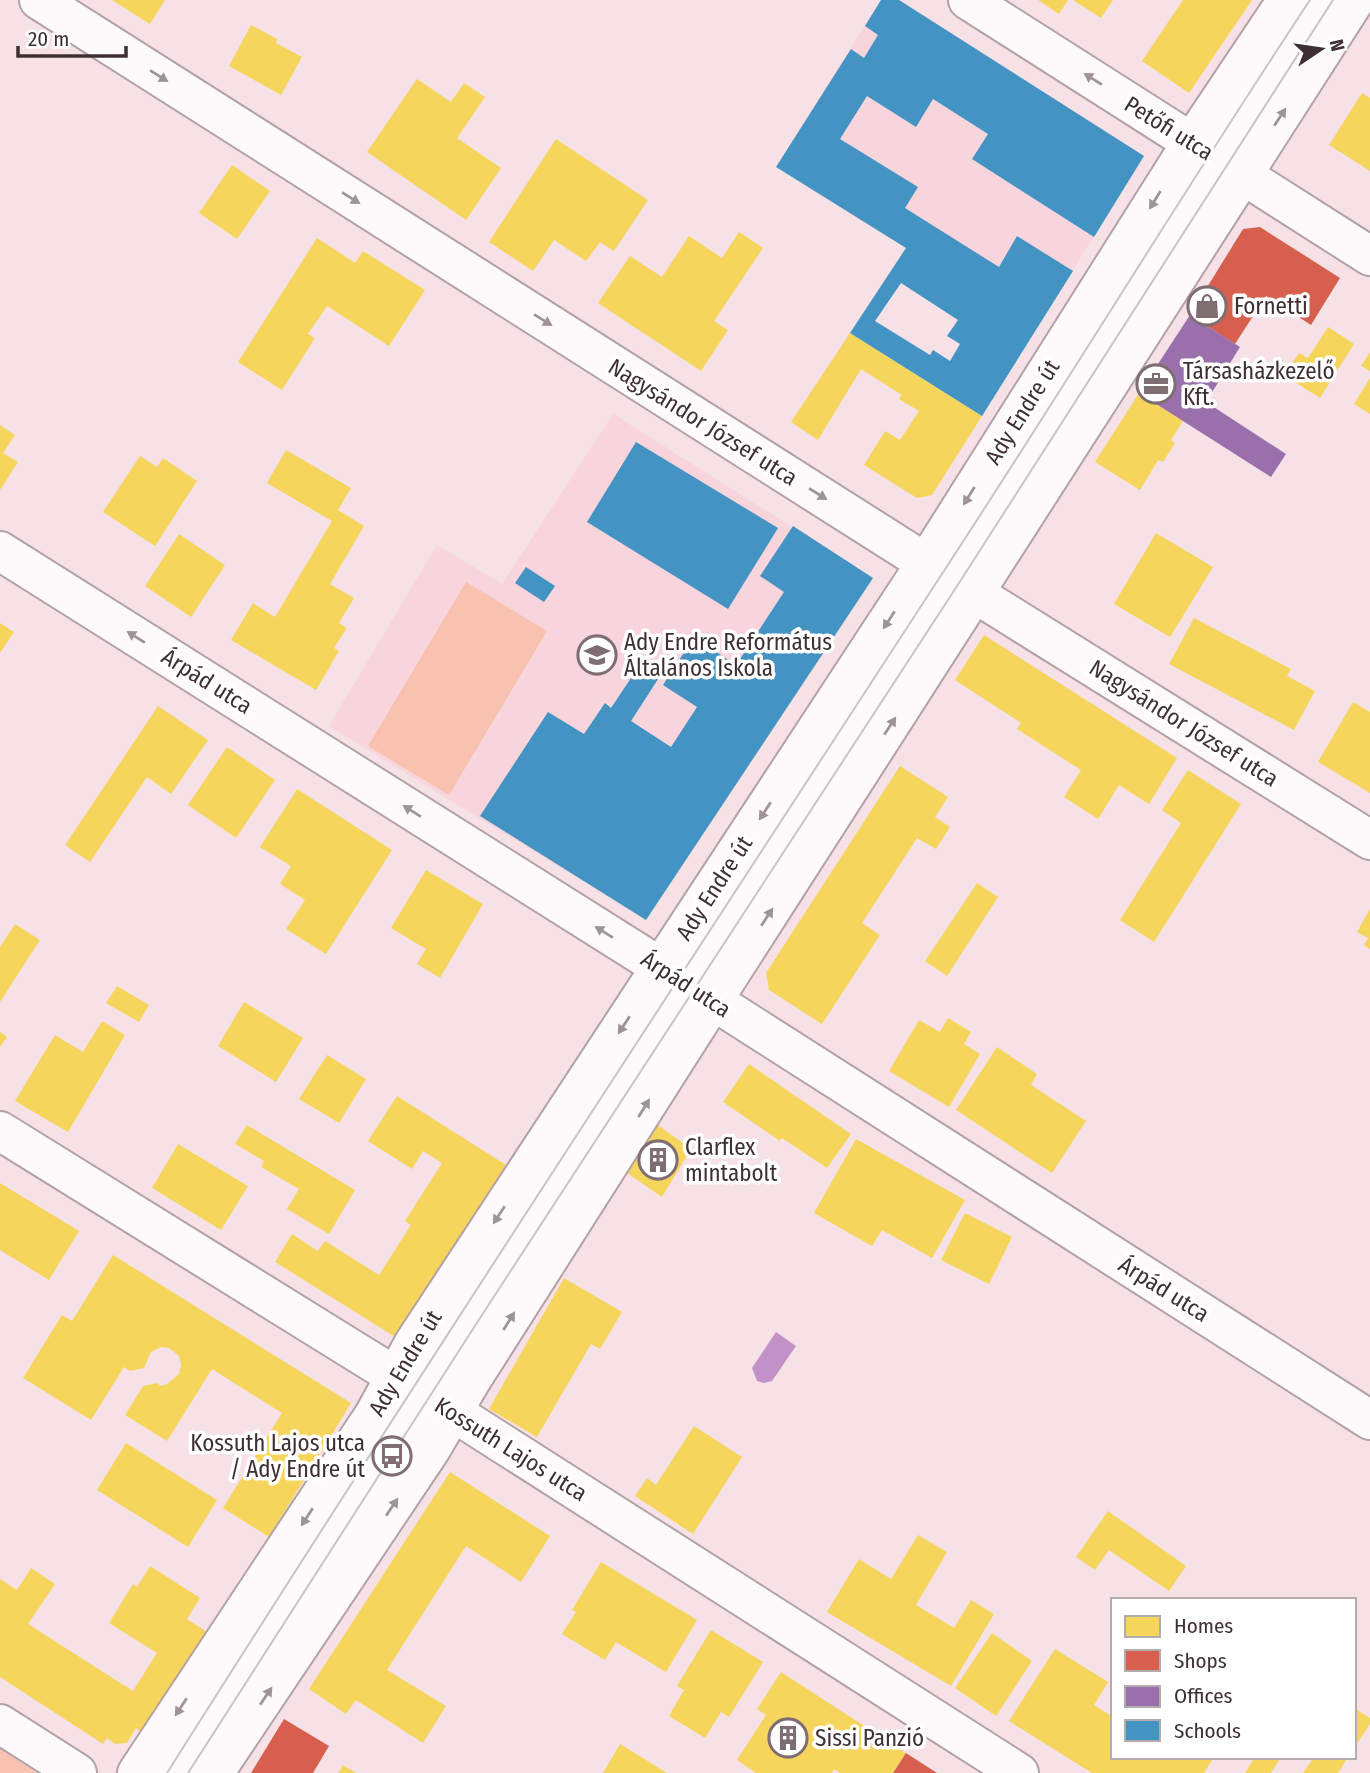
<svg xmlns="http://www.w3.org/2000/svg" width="1370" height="1773" viewBox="0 0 1370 1773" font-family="'Fira Sans Condensed',sans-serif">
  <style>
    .built { fill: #f8d4dd }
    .green { fill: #f9c1af }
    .water { fill: #c291c8 }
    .homes { fill: #f6d55c }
    .shops { fill: #d6604d }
    .offices { fill: #9970ab }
    .schools { fill: #4393c3; fill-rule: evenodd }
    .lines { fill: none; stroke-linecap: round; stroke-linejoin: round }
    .minor-casing { stroke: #b2a2a6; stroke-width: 42 }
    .minor { stroke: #fefafb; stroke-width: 38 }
    .tram { stroke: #c9c4c5; stroke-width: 2 }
    .oneway { fill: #9e9496 }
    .labels { text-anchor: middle; stroke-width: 7; stroke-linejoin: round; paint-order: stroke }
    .street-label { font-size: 23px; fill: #3e2f32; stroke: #fff }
    .poi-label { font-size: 23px; fill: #3e2f32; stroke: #fff; text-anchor: start }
  </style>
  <rect width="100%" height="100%" fill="#f6e1e6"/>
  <!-- built -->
  <g class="built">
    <polygon points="881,0 899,0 1144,156 1036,329 776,167"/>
    <polygon points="613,414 873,578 646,920 329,726 437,545 502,584"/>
  </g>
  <!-- green -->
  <g class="green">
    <polygon points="466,582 547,631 449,795 368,746"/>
    <polygon points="0,1749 37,1773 0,1773"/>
  </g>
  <!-- water -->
  <polygon class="water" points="776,1332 796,1346 772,1381 764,1383 757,1381 752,1368"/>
  <!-- homes -->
  <g class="homes">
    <polygon points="112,0 165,0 150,24"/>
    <polygon points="1038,0 1068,0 1059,14"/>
    <polygon points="1073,0 1113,0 1101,18"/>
    <polygon points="1183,0 1252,0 1189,93 1142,61"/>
    <polygon points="251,25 277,39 276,43 302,57 281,95 229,66"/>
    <polygon points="417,79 451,102 464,83 485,97 457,138 501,168 466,220 367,152"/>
    <polygon points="1362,93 1370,98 1370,171 1329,145"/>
    <polygon points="556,139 648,200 614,251 600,242 586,261 554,240 533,271 489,242"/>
    <polygon points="232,165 270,191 237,239 199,213"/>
    <polygon points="739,232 763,248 714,321 728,330 701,371 598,303 630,256 662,277 689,236 722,258"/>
    <polygon points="317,238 355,263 363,251 425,290 389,346 327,306 308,334 315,338 282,390 238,362"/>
    <polygon points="1328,327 1354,344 1320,398 1284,375 1299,353 1308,358"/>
    <polygon points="850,333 982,416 932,495 917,498 864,465 885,431 900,440 919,411 899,399 902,395 861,369 818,440 791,422"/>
    <polygon points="1370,352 1370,371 1361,366"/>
    <polygon points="1370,378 1370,414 1354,404"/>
    <polygon points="1139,393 1183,421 1171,440 1175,443 1163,462 1158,460 1140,490 1095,462"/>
    <polygon points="0,425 15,435 3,453 18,462 0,490"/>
    <polygon points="286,450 351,488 338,510 364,526 330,584 354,598 339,623 347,628 334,648 339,651 316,690 231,640 253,603 275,617 332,521 267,483"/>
    <polygon points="140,456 157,467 163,458 197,481 155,546 103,512"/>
    <polygon points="1156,533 1213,567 1170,637 1114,604"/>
    <polygon points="179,534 225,565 191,617 145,586"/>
    <polygon points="1194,618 1291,669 1287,676 1315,691 1294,730 1169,664"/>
    <polygon points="0,623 14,632 0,653"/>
    <polygon points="984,635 1177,758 1149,804 1119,785 1098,819 1064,797 1081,770 1017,729 1021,723 955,680"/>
    <polygon points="1353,702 1370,712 1370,793 1318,762"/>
    <polygon points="158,706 208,740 171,794 147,777 90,862 65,845"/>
    <polygon points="227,747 275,780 236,838 188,805"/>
    <polygon points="900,766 948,797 935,817 950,827 936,849 917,838 862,923 880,935 822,1024 769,990 766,973"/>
    <polygon points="1188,770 1241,804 1154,942 1120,920 1181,823 1162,810"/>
    <polygon points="297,789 392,850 326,954 286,929 305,900 280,884 291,866 260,847"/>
    <polygon points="426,870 483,904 440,978 417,964 426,949 391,928"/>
    <polygon points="977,883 998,897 947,976 925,961"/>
    <polygon points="1370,909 1370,949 1364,945 1368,938 1357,932"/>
    <polygon points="15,924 40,940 0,1002 0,947"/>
    <polygon points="117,986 149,1005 139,1022 106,1003"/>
    <polygon points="244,1002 303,1038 276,1082 218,1046"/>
    <polygon points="948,1018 971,1032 964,1044 980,1054 949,1107 889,1071 919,1020 940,1032"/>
    <polygon points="102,1021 125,1035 68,1132 15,1101 55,1035 83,1052"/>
    <polygon points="0,1032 7,1037 0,1047"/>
    <polygon points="997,1047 1037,1074 1031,1085 1086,1121 1052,1173 956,1110"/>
    <polygon points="327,1055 366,1079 339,1123 299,1099"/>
    <polygon points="749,1064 851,1134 827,1168 782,1138 780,1141 723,1102"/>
    <polygon points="397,1096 506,1165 397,1338 275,1262 292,1234 318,1251 325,1241 379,1275 411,1225 405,1221 442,1163 423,1151 412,1169 368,1141"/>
    <polygon points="655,1123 691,1149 662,1197 624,1171"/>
    <polygon points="247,1125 355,1190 329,1234 287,1209 299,1189 261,1167 264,1161 235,1144"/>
    <polygon points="856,1139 965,1200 932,1258 882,1230 872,1246 814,1213"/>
    <polygon points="178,1144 248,1186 221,1230 152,1188"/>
    <polygon points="0,1183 79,1231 49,1280 0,1250"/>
    <polygon points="965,1213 1012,1237 989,1284 941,1260"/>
    <polygon points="113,1255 351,1403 269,1537 223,1508 282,1413 212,1369 167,1441 125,1415 143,1386 158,1383 160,1386 167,1384 179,1374 181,1365 179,1356 169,1348 161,1347 151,1352 144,1368 130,1371 124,1367 91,1420 23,1378 62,1315 72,1321"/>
    <polygon points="564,1278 622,1312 600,1349 591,1344 537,1437 489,1409"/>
    <polygon points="694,1426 742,1457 693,1534 635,1496 647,1478 656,1485"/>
    <polygon points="126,1443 217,1500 188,1547 97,1490"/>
    <polygon points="450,1472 550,1536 521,1582 466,1546 387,1670 446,1706 423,1743 356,1700 346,1714 309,1689"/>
    <polygon points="1108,1511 1186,1566 1169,1591 1109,1550 1095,1570 1076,1557"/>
    <polygon points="918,1535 947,1552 916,1605 954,1628 971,1600 994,1614 951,1686 827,1612 859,1559 891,1579"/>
    <polygon points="601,1562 697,1620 666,1672 616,1642 605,1660 562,1634 576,1612 572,1610"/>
    <polygon points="150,1566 200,1598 187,1619 207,1632 143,1733 136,1728 127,1743 115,1744 107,1738 103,1744 0,1677 0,1579 17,1590 31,1568 55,1584 28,1624 133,1691 157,1653 109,1623 133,1584 137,1587"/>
    <polygon points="711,1630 763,1662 729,1717 721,1712 705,1738 669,1716 684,1690 677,1686"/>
    <polygon points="992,1633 1032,1661 996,1716 955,1688"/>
    <polygon points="1055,1649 1108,1682 1094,1705 1113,1717 1113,1757 1214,1757 1204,1773 1092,1773 1009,1721"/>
    <polygon points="781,1672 906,1753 893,1773 840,1773 834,1769 832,1773 756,1773 737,1760 766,1715 757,1709"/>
    <polygon points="1354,1708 1370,1718 1370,1724 1354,1748"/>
    <polygon points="620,1744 667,1773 603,1773"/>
    <polygon points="1255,1757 1281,1757 1271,1773 1245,1773"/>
    <polygon points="1314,1757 1348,1757 1338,1773 1303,1773"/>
    <polygon points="343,1765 356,1773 338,1773"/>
  </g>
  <!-- shops -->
  <g class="shops">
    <polygon points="1260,227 1340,278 1311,325 1266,296 1235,344 1190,315 1243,229"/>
    <polygon points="284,1719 329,1746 313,1773 251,1773"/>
    <polygon points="906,1753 937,1773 893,1773"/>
  </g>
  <!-- offices -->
  <polygon class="offices" points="1190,315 1240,347 1206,402 1286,454 1271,477 1139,393"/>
  <!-- schools -->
  <g class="schools">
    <path d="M881,0h18l245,156 -50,81 -122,-78 16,-25 -55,-35 -17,28 -49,-31 -27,43 78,48 -13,21 94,59 18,-31 56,35 -91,145 -132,-83 56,-85 -130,-81 75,-118 13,9 14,-23 -13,-9zM901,283l57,37 -11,16 13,8 -10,17 -17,-11 -3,5 -55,-34z"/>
    <polygon points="636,442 778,528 728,609 587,522"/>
    <polygon points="793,526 873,578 646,920 480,816 548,712 584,734 605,703 611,708 643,660 662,673 631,721 671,747 697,707 663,685 694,637 736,665 784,592 760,576"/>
    <polygon points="526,567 555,586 544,602 515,583"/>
  </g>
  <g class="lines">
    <!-- minor casing -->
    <g class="minor-casing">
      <g id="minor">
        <polyline points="39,0 926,563 1370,840"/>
        <polyline points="968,0 1370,256"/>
        <polyline points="0,551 662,968 1370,1420"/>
        <polyline points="0,1131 453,1412 1019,1773"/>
        <polyline points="0,1724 77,1773"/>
        <polyline points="137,1773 374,1415 414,1343 926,563 1192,142 1287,0"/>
        <path d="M177,1773c256,-398 515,-795 772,-1193 125,-193 246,-388 372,-580"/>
        <polyline points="214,1773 431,1449 472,1379 712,1002 1355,0"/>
      </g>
    </g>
    <!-- minor -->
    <use href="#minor" class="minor"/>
    <!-- tram -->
    <g class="tram">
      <path d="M167,1773c253,-400 513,-796 771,-1193 126,-192 245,-388 372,-580"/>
      <polyline points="188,1773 480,1318 959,583 1333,0"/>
    </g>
  </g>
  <!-- one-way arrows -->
  <defs><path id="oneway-solid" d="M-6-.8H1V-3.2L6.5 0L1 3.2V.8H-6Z" transform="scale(1.75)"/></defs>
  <g class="oneway">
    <use href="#oneway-solid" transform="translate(159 76) rotate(32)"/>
    <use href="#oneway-solid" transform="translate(1093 79) rotate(-148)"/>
    <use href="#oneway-solid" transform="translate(1280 117) rotate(-57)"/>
    <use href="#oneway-solid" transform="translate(351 198) rotate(32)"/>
    <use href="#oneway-solid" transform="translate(1155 200) rotate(122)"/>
    <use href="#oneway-solid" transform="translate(543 320) rotate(32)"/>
    <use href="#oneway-solid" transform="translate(818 494) rotate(32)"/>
    <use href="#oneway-solid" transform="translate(969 496) rotate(122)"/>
    <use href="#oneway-solid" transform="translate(889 620) rotate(123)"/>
    <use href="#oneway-solid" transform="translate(136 637) rotate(-148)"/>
    <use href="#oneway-solid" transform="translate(890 726) rotate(-57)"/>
    <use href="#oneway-solid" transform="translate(412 811) rotate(-148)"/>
    <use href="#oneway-solid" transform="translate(765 811) rotate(123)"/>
    <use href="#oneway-solid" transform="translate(767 917) rotate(-57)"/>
    <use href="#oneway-solid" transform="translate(604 932) rotate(-148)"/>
    <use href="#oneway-solid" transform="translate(624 1025) rotate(123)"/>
    <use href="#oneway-solid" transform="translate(644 1108) rotate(-58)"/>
    <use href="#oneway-solid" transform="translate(499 1215) rotate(123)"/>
    <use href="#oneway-solid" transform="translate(509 1321) rotate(-58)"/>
    <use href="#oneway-solid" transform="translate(392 1507) rotate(-56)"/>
    <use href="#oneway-solid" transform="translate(307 1517) rotate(123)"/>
    <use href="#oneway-solid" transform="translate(266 1696) rotate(-56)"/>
    <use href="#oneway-solid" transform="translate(181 1707) rotate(123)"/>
  </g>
  <!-- icons -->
  <defs>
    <g id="shop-ring" transform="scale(2.0125)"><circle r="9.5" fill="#fff" stroke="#7e6d71" stroke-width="1.5"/><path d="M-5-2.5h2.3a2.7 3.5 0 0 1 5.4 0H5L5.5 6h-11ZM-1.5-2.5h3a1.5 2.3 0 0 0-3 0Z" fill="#7e6d71"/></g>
    <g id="office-ring" transform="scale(2.0125)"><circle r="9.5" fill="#fff" stroke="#7e6d71" stroke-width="1.5"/><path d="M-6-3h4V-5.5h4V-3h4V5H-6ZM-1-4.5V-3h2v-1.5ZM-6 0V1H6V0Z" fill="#7e6d71"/></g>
    <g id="school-ring" transform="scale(2.0125)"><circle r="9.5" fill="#fff" stroke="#7e6d71" stroke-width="1.5"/><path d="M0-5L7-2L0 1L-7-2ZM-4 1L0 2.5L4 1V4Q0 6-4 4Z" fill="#7e6d71"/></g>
    <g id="building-ring" transform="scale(2.0125)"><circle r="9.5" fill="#fff" stroke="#7e6d71" stroke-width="1.5"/><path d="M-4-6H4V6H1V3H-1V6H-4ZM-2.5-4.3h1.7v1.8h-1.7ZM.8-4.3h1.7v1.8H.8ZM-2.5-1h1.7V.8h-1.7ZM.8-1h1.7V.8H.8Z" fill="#7e6d71"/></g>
    <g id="bus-ring" transform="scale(2.0125)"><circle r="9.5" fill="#fff" stroke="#7e6d71" stroke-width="1.5"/><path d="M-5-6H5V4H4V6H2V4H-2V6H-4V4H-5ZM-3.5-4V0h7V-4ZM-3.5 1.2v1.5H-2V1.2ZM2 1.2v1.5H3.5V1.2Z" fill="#7e6d71"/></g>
  </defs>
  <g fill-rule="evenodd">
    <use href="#shop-ring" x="1207" y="306"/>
    <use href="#office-ring" x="1156" y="384"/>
    <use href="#school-ring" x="597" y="655"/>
    <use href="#building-ring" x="658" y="1160"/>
    <use href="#bus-ring" x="392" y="1456"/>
    <use href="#building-ring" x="788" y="1738"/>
  </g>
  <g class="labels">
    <!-- street labels -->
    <g class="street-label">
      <text transform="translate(1169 128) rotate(32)" y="8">Petőfi utca</text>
      <text transform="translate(1022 412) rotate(-58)" y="8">Ady Endre út</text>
      <text transform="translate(703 422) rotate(32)" y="8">Nagysándor József utca</text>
      <text transform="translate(207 681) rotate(32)" y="8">Árpád utca</text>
      <text transform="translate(1184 723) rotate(32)" y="8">Nagysándor József utca</text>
      <text transform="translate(714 888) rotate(-57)" y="8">Ady Endre út</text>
      <text transform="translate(686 984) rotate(33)" y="8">Árpád utca</text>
      <text transform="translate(1164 1289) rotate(32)" y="8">Árpád utca</text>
      <text transform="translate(405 1363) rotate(-59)" y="8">Ady Endre út</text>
      <text transform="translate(511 1449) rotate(32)" y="8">Kossuth Lajos utca</text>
    </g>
    <!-- poi labels -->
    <g class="poi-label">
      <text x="1234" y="314">Fornetti</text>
      <text x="1183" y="379">Társasházkezelő<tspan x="1183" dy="26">Kft.</tspan></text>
      <text x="624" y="650">Ady Endre Református<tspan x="624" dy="26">Általános Iskola</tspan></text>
      <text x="685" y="1155">Clarflex<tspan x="685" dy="26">mintabolt</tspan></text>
      <text x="365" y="1451" text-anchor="end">Kossuth Lajos utca<tspan x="365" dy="26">/ Ady Endre út</tspan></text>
      <text x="815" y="1746">Sissi Panzió</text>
    </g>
  </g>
  <!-- legend -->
  <rect x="1111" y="1598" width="245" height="161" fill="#ffffff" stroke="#b2acad" stroke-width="2"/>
  <rect x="1125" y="1616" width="35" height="21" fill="#f6d55c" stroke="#b2acad" stroke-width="2"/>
  <text x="1174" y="1633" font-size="21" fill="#3e2f32">Homes</text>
  <rect x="1125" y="1650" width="35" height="21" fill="#d6604d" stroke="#b2acad" stroke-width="2"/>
  <text x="1174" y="1668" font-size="21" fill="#3e2f32">Shops</text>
  <rect x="1125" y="1686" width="35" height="21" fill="#9970ab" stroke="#b2acad" stroke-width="2"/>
  <text x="1174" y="1703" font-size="21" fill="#3e2f32">Offices</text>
  <rect x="1125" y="1720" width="35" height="21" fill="#4393c3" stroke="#b2acad" stroke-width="2"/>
  <text x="1174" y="1738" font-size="21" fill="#3e2f32">Schools</text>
  <!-- north arrow -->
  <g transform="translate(1321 49) rotate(77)" stroke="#ffffff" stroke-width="5" paint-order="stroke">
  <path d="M0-5L12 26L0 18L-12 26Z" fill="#3e2f32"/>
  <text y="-10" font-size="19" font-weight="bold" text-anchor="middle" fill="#3e2f32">N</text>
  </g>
  <!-- scale -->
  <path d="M18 46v10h108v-10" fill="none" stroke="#3e2f32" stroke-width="3.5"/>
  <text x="28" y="46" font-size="21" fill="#3e2f32" stroke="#ffffff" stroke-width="5" paint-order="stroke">20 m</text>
</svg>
